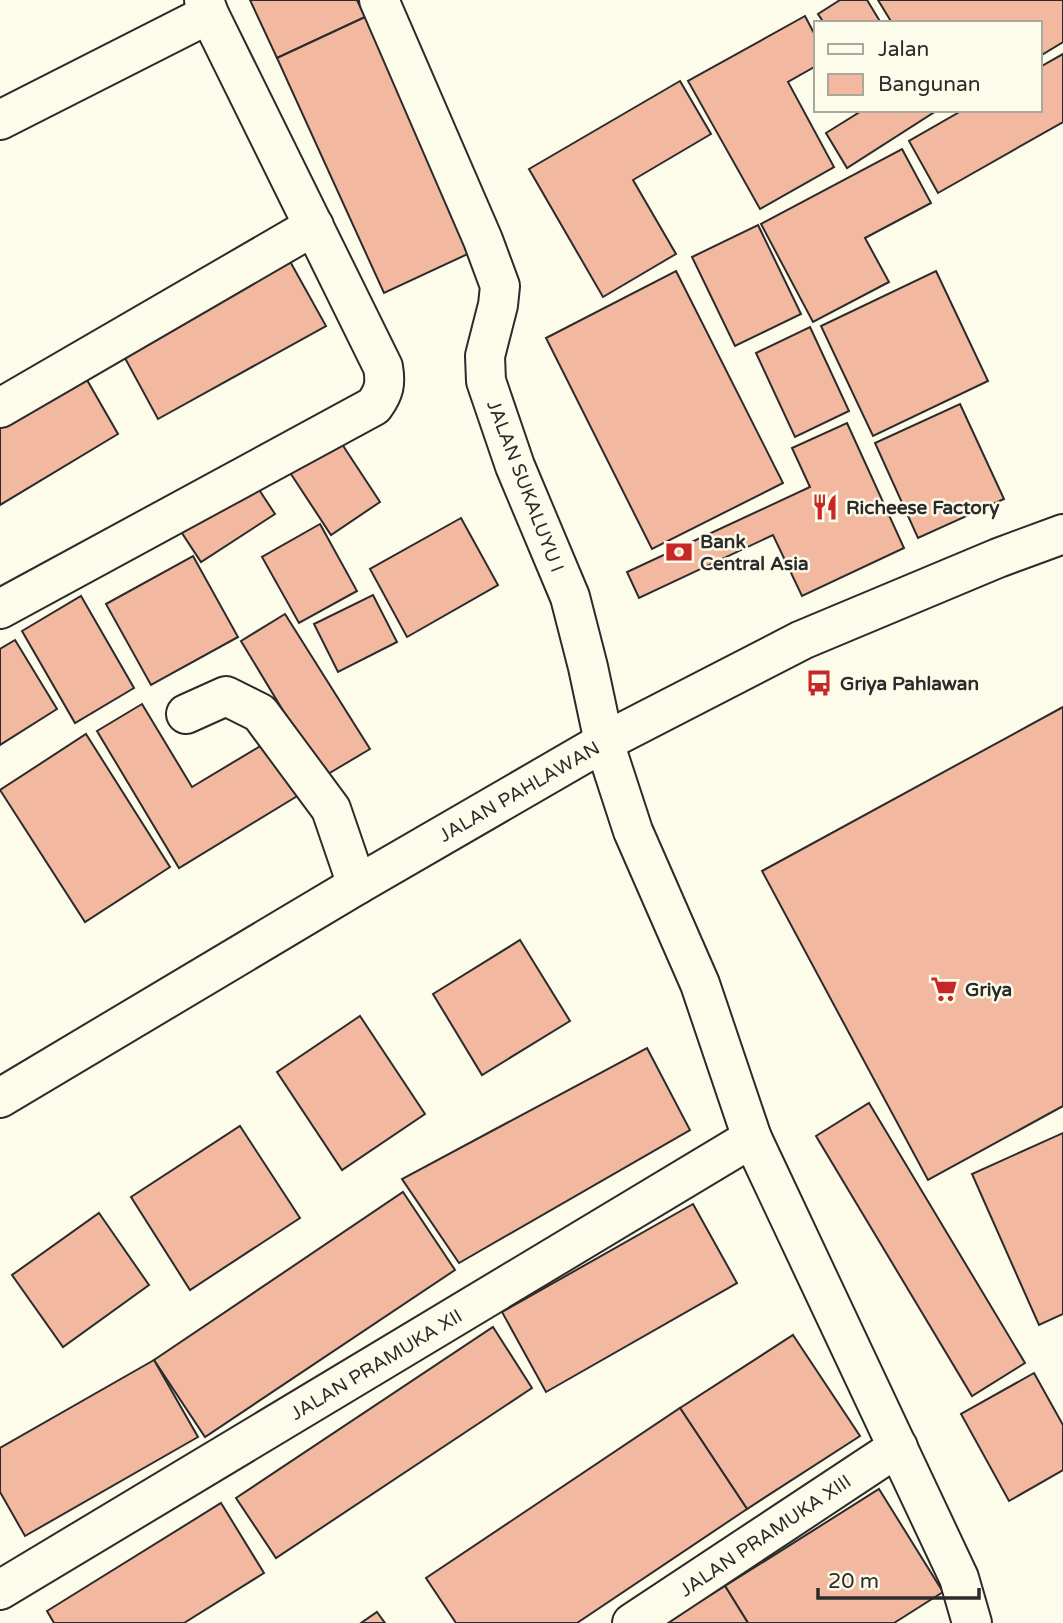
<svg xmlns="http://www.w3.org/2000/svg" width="1063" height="1623" viewBox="0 0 1063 1623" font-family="'Varela Round',sans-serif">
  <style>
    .building { fill: #f2b8a0; stroke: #2b2b2b; stroke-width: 2 }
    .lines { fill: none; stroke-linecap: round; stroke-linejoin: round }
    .minor-casing { stroke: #2b2b2b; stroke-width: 42 }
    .major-casing { stroke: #2b2b2b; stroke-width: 42 }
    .minor { stroke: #fdfbea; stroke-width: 38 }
    .major { stroke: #fdfbea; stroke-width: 38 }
    .labels { text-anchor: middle; stroke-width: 5; stroke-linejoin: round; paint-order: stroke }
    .street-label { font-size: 19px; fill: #2b2b2b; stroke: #fdfbea }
    .poi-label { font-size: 19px; font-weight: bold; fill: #2b2b2b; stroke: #fdfbea; text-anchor: start }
  </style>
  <rect width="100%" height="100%" fill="#fdfbea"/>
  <!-- building -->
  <g class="building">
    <polygon points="250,0 357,0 365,17 277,58"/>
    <polygon points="840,0 867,0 881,23 824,23 818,14"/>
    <polygon points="878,0 1063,0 1063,42 1040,56 1040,23 892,23"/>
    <polygon points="805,16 816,37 816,66 788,82 834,167 760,209 688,81"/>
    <polygon points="365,17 472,252 384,293 277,58"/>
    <polygon points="1063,54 1063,122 938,193 909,141 963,110 1040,110 1040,67"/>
    <polygon points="680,81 711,134 633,180 676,254 603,297 529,169"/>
    <polygon points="863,110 935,110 936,111 847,168 826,133"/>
    <polygon points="902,149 931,203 865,238 889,282 813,322 761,224"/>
    <polygon points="758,225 801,314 735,346 692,257"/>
    <polygon points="287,256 326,326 158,419 120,349"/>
    <polygon points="676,271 783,483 652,549 546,338"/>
    <polygon points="936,271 988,381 873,436 821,326"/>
    <polygon points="810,327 849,411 795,437 756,353"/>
    <polygon points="83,373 118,434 0,505 0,423"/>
    <polygon points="960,404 1004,499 918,538 875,443"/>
    <polygon points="847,423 904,548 802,596 773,535 639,598 627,572 810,487 792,448"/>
    <polygon points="336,435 380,502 331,535 287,468"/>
    <polygon points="252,479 275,514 201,562 178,527"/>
    <polygon points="461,518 498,585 407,637 370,569"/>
    <polygon points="320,524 357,591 299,623 262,557"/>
    <polygon points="193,556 238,637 151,685 106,604"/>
    <polygon points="373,595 397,642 338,672 314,624"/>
    <polygon points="81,596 134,688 75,723 22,631"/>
    <polygon points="285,614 370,749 323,777 241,641"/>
    <polygon points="15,640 57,709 0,745 0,649"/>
    <polygon points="142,704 192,787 267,742 299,795 179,868 97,731"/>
    <polygon points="1063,707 1063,1106 928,1180 762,871"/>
    <polygon points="86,734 170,867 85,922 0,790"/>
    <polygon points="520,940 570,1021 482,1075 433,994"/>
    <polygon points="360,1016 425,1114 342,1170 277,1072"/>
    <polygon points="647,1048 690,1130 459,1263 402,1179"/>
    <polygon points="869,1103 1025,1363 972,1396 816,1136"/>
    <polygon points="240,1126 300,1218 190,1290 131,1197"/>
    <polygon points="1063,1133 1063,1314 1039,1325 972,1174"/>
    <polygon points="403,1192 455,1270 205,1437 154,1360"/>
    <polygon points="693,1204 737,1283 546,1392 502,1312"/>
    <polygon points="99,1213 149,1285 63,1347 12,1275"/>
    <polygon points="493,1327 532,1388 276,1558 236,1498"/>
    <polygon points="793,1335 860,1436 747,1509 680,1408"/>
    <polygon points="154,1360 198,1437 25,1536 0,1492 0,1448"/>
    <polygon points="1034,1373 1063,1425 1063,1470 1009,1501 961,1414"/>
    <polygon points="680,1408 747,1509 577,1623 456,1623 426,1578"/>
    <polygon points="879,1489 943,1592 894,1623 748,1623 725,1586"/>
    <polygon points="221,1503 264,1573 184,1623 54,1623 47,1611"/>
    <polygon points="725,1586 748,1623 666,1623"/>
    <polygon points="377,1612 385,1623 361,1623"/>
  </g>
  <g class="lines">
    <!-- minor casing -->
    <g class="minor-casing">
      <g id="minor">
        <polyline points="379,0 483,240 500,286 498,305 485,356 486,381 515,466 570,597 588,667 604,742 633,831 700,984 752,1138 959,1578 972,1623"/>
        <polyline points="0,120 209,14"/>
        <polyline points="0,408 314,226"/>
        <path d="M0,609l374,-203c10,-14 12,-22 9,-39l-174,-353 -5,-14"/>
        <polyline points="186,714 226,696 260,713 331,809 357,885"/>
        <polyline points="0,1590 752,1138"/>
        <polyline points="632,1623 898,1447"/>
      </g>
    </g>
    <!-- major casing -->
    <g class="major-casing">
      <polyline id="major" points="0,1098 357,885 604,742 802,640 998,558 1063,534"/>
    </g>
    <!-- minor -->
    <use href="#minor" class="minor"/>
    <!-- major -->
    <use href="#major" class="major"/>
  </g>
  <!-- icons -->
  <defs>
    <g id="restaurant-bare" transform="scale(2.1)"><path d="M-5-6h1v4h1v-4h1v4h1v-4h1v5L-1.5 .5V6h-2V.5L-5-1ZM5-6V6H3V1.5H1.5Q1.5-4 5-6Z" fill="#c62828" stroke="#fdfbea" stroke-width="2.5" paint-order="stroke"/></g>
    <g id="bank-bare" transform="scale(2.1)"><path d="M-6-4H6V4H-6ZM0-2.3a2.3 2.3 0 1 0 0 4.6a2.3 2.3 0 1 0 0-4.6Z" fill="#c62828" stroke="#fdfbea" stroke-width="2.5" paint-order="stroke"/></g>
    <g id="bus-bare" transform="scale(2.1)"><path d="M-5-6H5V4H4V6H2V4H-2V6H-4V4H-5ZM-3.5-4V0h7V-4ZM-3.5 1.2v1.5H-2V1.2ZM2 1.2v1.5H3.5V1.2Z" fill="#c62828" stroke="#fdfbea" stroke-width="2.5" paint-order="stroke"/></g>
    <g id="supermarket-bare" transform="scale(2.1)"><path d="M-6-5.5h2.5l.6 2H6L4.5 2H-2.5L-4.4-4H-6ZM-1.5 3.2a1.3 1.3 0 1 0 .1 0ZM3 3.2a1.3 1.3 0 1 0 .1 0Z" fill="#c62828" stroke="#fdfbea" stroke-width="2.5" paint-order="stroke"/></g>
  </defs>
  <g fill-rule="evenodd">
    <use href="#restaurant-bare" x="825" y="507"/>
    <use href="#bank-bare" x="679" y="552"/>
    <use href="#bus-bare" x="819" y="683"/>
    <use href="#supermarket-bare" x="944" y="989"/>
  </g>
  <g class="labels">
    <!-- street labels -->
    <g class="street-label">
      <text transform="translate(526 486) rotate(69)" y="7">JALAN SUKALUYU I</text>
      <text transform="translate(519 791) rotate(-30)" y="7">JALAN PAHLAWAN</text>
      <text transform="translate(376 1364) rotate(-31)" y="7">JALAN PRAMUKA XII</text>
      <text transform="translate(765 1535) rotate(-34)" y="7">JALAN PRAMUKA XIII</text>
    </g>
    <!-- poi labels -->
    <g class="poi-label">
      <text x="846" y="514">Richeese Factory</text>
      <text x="700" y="548">Bank<tspan x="700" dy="22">Central Asia</tspan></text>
      <text x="840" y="690">Griya Pahlawan</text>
      <text x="965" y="996">Griya</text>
    </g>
  </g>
  <!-- legend -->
  <rect x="814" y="21" width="228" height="91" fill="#fdfbea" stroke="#a9a89e" stroke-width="2"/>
  <rect x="828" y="44" width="35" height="10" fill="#fdfbea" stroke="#a9a89e" stroke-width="2"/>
  <text x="878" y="56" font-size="21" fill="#2b2b2b">Jalan</text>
  <rect x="828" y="74" width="35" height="21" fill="#f2b8a0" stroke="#a9a89e" stroke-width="2"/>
  <text x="878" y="91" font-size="21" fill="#2b2b2b">Bangunan</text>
  <!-- scale -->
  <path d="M818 1588v10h161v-10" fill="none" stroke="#2b2b2b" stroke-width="3.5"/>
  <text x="828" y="1588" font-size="21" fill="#2b2b2b" stroke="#fdfbea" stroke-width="5" paint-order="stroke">20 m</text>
</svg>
